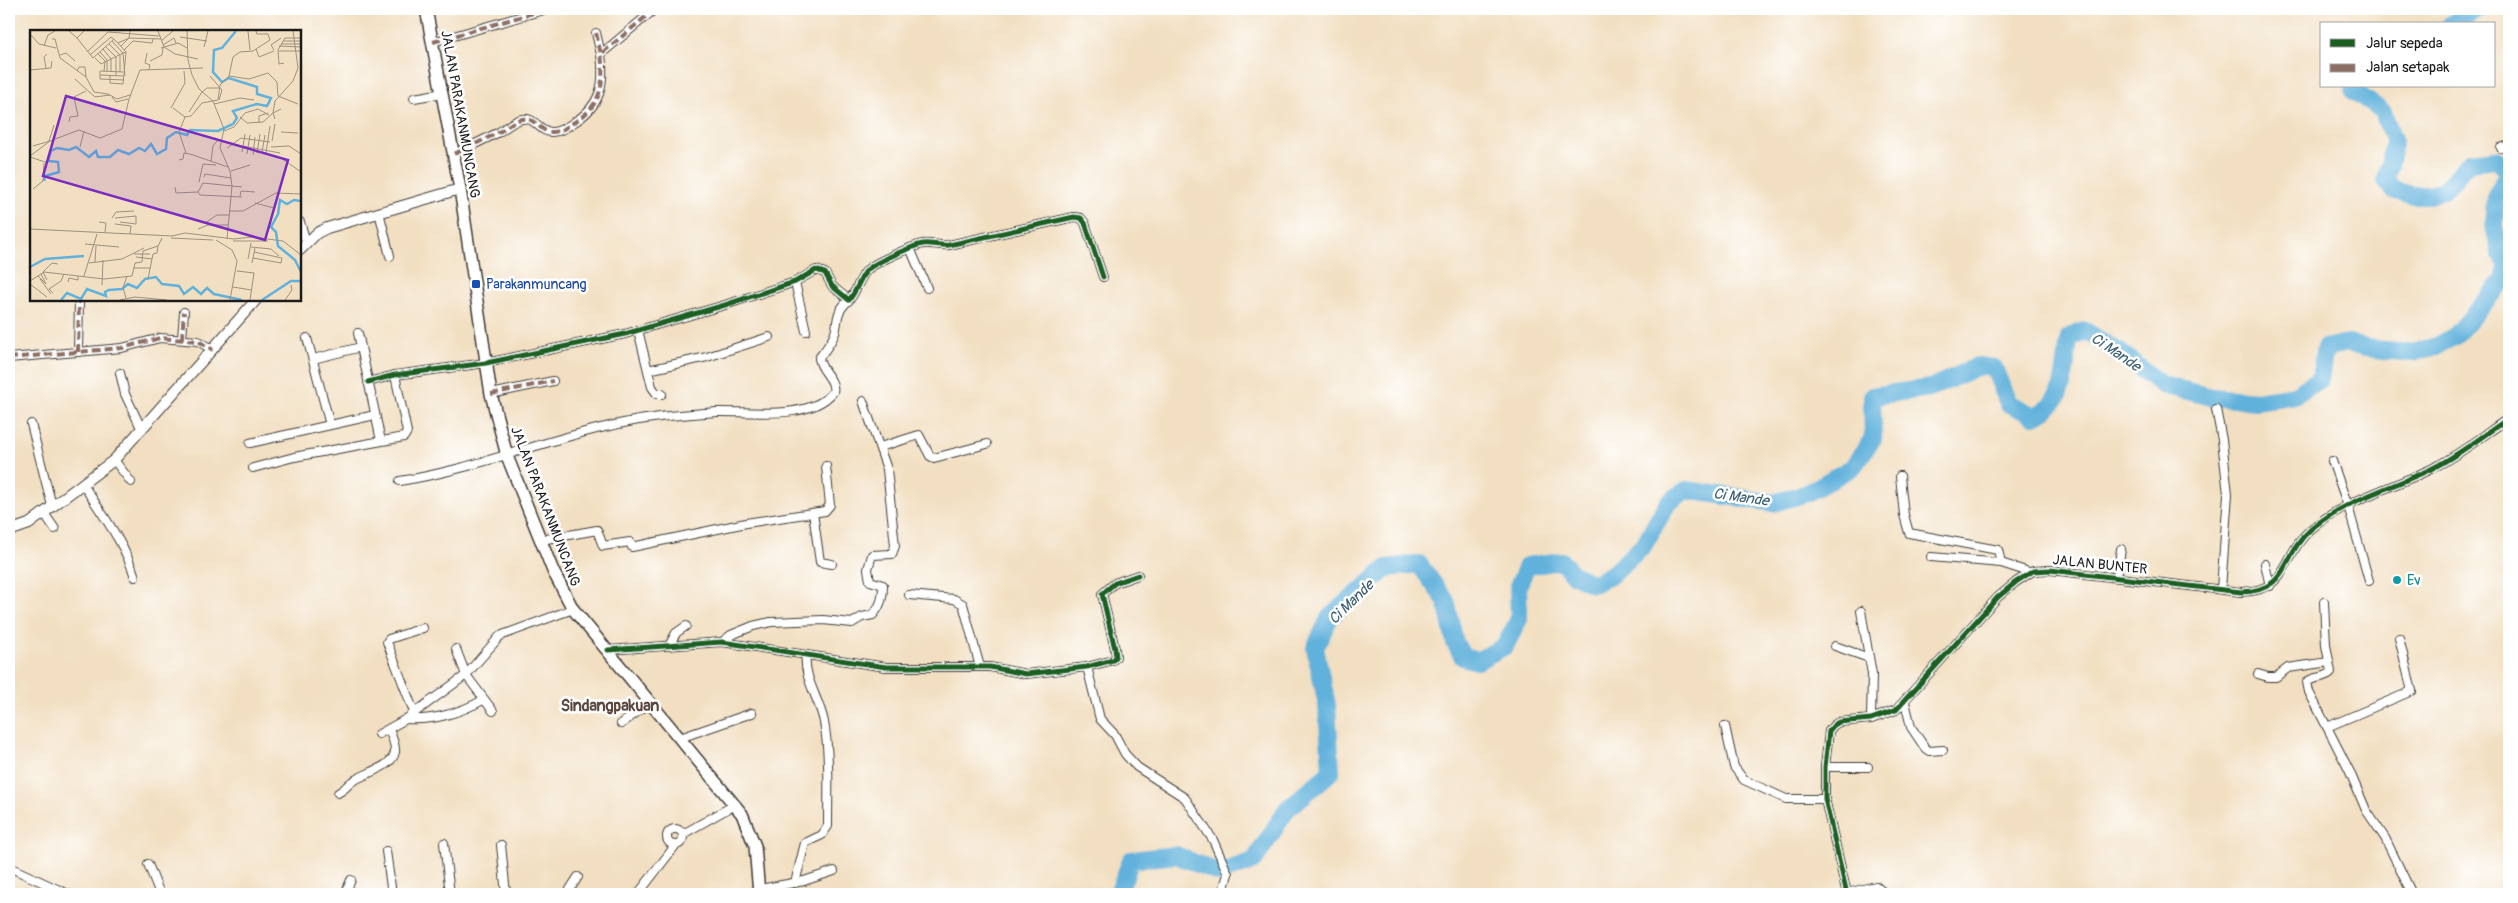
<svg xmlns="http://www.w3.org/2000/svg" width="2518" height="903" viewBox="0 0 2518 903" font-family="Pangolin,sans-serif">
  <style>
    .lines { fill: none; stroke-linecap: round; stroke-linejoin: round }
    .river { stroke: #61b1db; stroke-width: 18 }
    .minor-casing { stroke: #3c3935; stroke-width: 10 }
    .tertiary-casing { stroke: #3c3935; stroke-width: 12 }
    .secondary-casing { stroke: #3c3935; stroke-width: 14 }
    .minor { stroke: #fff; stroke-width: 8 }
    .tertiary { stroke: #fff; stroke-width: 10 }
    .secondary { stroke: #fff; stroke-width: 11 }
    .quiet { stroke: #8d6e63; stroke-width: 4; stroke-dasharray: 8 4; stroke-linecap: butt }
    .cycleway-casing { stroke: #fff; stroke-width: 8 }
    .cycleway { stroke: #1b5e20; stroke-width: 5 }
    .transit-dot { fill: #1a4fb4; stroke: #fff; stroke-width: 2 }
    .culture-dot { fill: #0f9aa8; stroke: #fff; stroke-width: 2 }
    .labels { text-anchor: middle; stroke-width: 5; stroke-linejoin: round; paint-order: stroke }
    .street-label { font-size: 14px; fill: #1c1c1c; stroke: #fff }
    .transit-label { font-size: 14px; fill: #164399; stroke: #fff; text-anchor: start }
    .culture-label { font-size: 14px; fill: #0d838f; stroke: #fff; text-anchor: start }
    .water-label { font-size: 15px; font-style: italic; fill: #3b5f72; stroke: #fff }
    .quarter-label { font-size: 16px; font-weight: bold; fill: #5b473e; stroke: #fff }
    .inset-river { fill: none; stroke: #61b1db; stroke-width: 2.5 }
    .inset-road { fill: none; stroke: #9c917f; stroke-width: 1 }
    .view { fill: #7b2cbf; fill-opacity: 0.15; stroke: #7b2cbf; stroke-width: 2.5 }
    .inset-edge { fill: none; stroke: #1c1c1c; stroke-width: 2.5 }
  </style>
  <rect width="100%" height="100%" fill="#fff"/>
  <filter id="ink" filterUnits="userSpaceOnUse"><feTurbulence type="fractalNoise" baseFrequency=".02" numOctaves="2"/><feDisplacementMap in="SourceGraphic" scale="10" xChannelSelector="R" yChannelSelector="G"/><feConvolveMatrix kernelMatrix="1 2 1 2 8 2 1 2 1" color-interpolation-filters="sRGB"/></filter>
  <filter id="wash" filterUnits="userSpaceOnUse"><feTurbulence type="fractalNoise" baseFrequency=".0096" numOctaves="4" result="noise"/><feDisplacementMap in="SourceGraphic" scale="20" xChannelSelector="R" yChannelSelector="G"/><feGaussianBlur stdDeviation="1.12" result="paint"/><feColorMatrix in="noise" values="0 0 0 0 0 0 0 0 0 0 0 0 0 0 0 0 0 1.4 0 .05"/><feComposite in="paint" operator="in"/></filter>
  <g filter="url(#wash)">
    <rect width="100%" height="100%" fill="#f2dfc1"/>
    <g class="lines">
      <!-- river -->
      <g class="river">
        <polyline points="2451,24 2478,9"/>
        <polyline points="2355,86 2354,91 2383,112 2394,142 2386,180 2395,191 2414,195 2430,195 2445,189 2469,162 2496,159 2509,172"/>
        <path d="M1118,894l13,-34 45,-5 43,18 35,-12 33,-52 44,-37 -4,-67 -12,-57 15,-31 57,-49 32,-4 27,37 9,42 8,14 14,4 28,-15 14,-27 -1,-33 9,-20 34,-5 13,14 19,9 19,-10 31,-28 25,-43 18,-13 88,13 33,-10 46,-26 20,-29 -1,-42 59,-8 47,-22 16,2 14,35 26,13c33,-12 31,-48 35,-79l16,-6 36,22 41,32 50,12 44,4 39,-6 25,-16 5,-31 22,-5 18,5 48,5 23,-7 19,-10 50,-57 1,-14 -5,-9 -7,-30 2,-30 13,-23"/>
      </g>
    </g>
  </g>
  <g filter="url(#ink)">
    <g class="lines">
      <!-- minor casing -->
      <g class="minor-casing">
        <g id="minor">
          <polyline points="596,33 601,54"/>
          <polyline points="433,42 547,9"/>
          <polyline points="414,98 443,93"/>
          <polyline points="2501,148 2509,145"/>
          <path d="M454,154c15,-7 30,-14 45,-22 7,-4 15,-12 23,-13 13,-3 18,14 30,13 8,0 15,-5 21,-9 28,-17 32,-38 28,-69l54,-45"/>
          <polyline points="379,212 390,256"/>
          <polyline points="300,222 306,242"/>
          <polyline points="910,248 927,288"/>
          <polyline points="795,282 806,331"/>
          <polyline points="638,330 652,387 657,394 662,394"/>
          <polyline points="358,333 381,441"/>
          <polyline points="307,338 330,425"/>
          <polyline points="182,339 184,312"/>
          <polyline points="78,352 79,300"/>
          <polyline points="9,358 122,348 160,338 198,341 213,350"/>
          <polyline points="313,359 361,347"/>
          <polyline points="648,370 707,357 769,337"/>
          <polyline points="120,373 125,394 142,430"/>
          <path d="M368,382l27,-7 91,-12 139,-29 100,-29 70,-23 21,-12 9,3 7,13 17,14c8,-9 10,-21 18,-30 7,-7 45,-24 56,-26 8,-1 17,2 26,1l125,-28 7,1 4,5 18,54"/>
          <polyline points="491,394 553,381"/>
          <polyline points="2216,409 2222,440 2228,494 2221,589"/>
          <polyline points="31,424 52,506"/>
          <polyline points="250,443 375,415"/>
          <polyline points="880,447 919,435 930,456 934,458 987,444"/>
          <polyline points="114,460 131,482"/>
          <polyline points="2332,461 2348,506 2369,581"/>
          <polyline points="253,468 294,457 404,437 407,432 395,375"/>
          <polyline points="1900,476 1904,515 1909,533 1998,550 2001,563"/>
          <path d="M400,481c95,-15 183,-59 280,-66 12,-1 25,-2 37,-3 34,-1 92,9 116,-20 3,-13 -13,-21 -14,-34 6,-8 13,-16 16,-25 4,-16 0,-20 14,-33"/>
          <path d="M82,483c20,31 42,59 53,94"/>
          <polyline points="44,513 55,529"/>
          <polyline points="813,513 820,562 832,564"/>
          <polyline points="541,540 597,530 603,546 630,542 632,547 746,523 825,511 830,505 826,466"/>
          <polyline points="1931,557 2001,563 2029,572"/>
          <polyline points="2265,564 2270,586"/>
          <polyline points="2117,577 2121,549"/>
          <polyline points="909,595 954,599 963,604 980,667"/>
          <path d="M2324,602l2,43 5,27c-6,7 -17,4 -24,10l2,10 18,35"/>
          <polyline points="1861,611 1872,674 1871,719"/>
          <polyline points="2399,638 2412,691 2327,727 2349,770 2366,810 2385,838 2412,894"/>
          <path d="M722,642l9,-7 22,-9 18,-4 52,-2 29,3 10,-6 11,-2c8,-9 10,-18 10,-30l-13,-4 -2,-12 4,-14 20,-1 3,-8 -8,-77 -24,-68"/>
          <polyline points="670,644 676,633 686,626"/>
          <polyline points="1835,646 1869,658"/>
          <polyline points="456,649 466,675 493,711"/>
          <polyline points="608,650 722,642 886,667 990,667 1026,674 1087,667 1113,660 1116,657 1115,649 1102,594 1115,583 1138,575"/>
          <polyline points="1087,667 1100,719 1115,735 1125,754 1137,767 1185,798 1213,840 1228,874 1222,894"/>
          <polyline points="2258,674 2268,677 2276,677 2288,668 2329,662"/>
          <polyline points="1905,702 1911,727 1925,748 1929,751 1943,750"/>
          <polyline points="414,712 387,642 389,639 423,628"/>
          <path d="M406,719c26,2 54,-6 77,-19"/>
          <polyline points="621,724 651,702"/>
          <polyline points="1725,726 1734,767 1744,780 1786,799 1825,799"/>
          <polyline points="379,734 406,719 466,675 500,636 573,609"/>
          <polyline points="680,738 752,713"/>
          <polyline points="1825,767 1868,767"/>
          <path d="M338,793c6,-3 7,-5 11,-9 10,-10 43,-15 46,-32 1,-7 -4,-17 -6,-23"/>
          <circle cx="675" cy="837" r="8"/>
          <polyline points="683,834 736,804"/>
          <polyline points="444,843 450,894"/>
          <polyline points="501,845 506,894"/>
          <polyline points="386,851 392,894"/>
          <polyline points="148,864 160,894"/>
          <polyline points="9,867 68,894"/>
          <path d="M795,883l10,-40 17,-8 6,-9c0,-35 2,-70 -4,-104 -4,-22 -21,-44 -18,-67"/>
          <polyline points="760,889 804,881 834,871"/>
          <polyline points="1847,893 1876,886 1885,894"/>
          <polyline points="345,894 351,880"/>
          <polyline points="567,894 578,877"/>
          <polyline points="638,894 675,846"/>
          <path d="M1847,894l-22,-95v-32l4,-36 5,-6 5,-3 32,-3 25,-9 102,-113 18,-15 17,-11 17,-1 191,22c49,-1 40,-36 69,-62 34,-30 83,-42 123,-62 26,-13 51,-33 76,-50"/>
        </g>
      </g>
      <!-- tertiary casing -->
      <g class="tertiary-casing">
        <g id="tertiary">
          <polyline points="300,250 317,233 327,228 460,189"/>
          <polyline points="9,531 29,524 114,460 256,300"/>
        </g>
      </g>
      <!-- secondary casing -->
      <g class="secondary-casing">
        <polyline id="secondary" points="426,9 460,189 491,394 507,456 553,571 573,609 742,814 755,846 759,894"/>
      </g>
      <!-- minor -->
      <use href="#minor" class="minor"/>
      <!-- tertiary -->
      <use href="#tertiary" class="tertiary"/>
      <!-- secondary -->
      <use href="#secondary" class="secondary"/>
      <!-- quiet -->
      <g class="quiet">
        <polyline points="596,33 601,54"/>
        <polyline points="433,42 547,9"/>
        <path d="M454,154c15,-7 30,-14 45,-22 7,-4 15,-12 23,-13 13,-3 18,14 30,13 8,0 15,-5 21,-9 28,-17 32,-38 28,-69l54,-45"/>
        <polyline points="182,339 184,312"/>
        <polyline points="78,352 79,300"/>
        <polyline points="9,358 122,348 160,338 198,341 213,350"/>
        <polyline points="491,394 553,381"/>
      </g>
      <!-- cycleway casing -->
      <g class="cycleway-casing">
        <g id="cycleway">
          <path d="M368,382l27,-7 91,-12 139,-29 100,-29 70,-23 21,-12 9,3 7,13 17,14c8,-9 10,-21 18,-30 7,-7 45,-24 56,-26 8,-1 17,2 26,1l125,-28 7,1 4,5 18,54"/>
          <polyline points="608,650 722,642 886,667 990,667 1026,674 1087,667 1113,660 1116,657 1115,649 1102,594 1115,583 1138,575"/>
          <path d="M1847,894l-22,-95v-32l4,-36 5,-6 5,-3 32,-3 25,-9 102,-113 18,-15 17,-11 17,-1 191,22c49,-1 40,-36 69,-62 34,-30 83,-42 123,-62 26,-13 51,-33 76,-50"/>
        </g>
      </g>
      <!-- cycleway -->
      <use href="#cycleway" class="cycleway"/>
    </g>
  </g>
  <!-- markers -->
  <rect class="transit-dot" x="471" y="279" width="10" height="10" rx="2.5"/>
  <circle class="culture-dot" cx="2397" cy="580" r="5"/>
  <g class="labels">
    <!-- street labels -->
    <g class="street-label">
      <text transform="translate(461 114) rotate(80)" y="5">JALAN PARAKANMUNCANG</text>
      <text transform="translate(546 506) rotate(69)" y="5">JALAN PARAKANMUNCANG</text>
      <text transform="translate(2100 564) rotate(6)" y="5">JALAN BUNTER</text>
    </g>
    <!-- transit labels -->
    <g class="transit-label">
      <text x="486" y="289">Parakanmuncang</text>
    </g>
    <!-- culture labels -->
    <g class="culture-label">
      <text x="2407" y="585">Ev</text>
    </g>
    <!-- water labels -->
    <g class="water-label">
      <text transform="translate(2116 352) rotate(34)" y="5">Ci Mande</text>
      <text transform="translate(1741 497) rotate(8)" y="5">Ci Mande</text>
      <text transform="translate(1351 602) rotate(-44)" y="5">Ci Mande</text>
    </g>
    <!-- quarter labels -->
    <g class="quarter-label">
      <text x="610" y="711">Sindangpakuan</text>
    </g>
  </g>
  <!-- overview -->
  <g transform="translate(30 30)">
    <rect width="271" height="271" fill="#f2dfc1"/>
    <path class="inset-river" d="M14,151l1,-5 14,-4 -1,-10 -10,-1 3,-10 6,-3 12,2 7,-3 13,10 7,-6 2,6h12l8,-7 11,4 10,-6 6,3 6,-7 6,10 9,-5 1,-11 9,-6 11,3 3,-5 28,1 15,-7 4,-6 -4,-7 24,-7 10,2 4,-8 -14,-4v-7l-28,-9 -7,4 -9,-10 1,-22 8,-2 14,-17M271,171l-7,-1 -7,4 -7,-4 -2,14 -7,13 5,5 2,14 17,14 6,12M0,237l15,-8 39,-3M31,270l6,-7 14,6 6,-10 19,7 -1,-4 4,-2 13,-1 6,-5 9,4 8,-9 11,-2 6,7 17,2 5,8 9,-7 8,7 6,-6 7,6 28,6M232,270l29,-19h10"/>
    <path class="inset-road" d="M39,1l8,7 7,-7M128,1l6,16 11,7 23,5M157,1l1,29 4,15 7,14 14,12 11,28 -4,19 10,23 2,15 -5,53M218,1l2,19M78,2l51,4M0,4l9,10 17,4M150,7l27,4M47,8l16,20 21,-19M255,8h16M22,9h3l5,19 26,19 8,15 14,2 9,5 13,-4M82,11l11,12M131,11l12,-10M253,11h18M88,13l8,9 -3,1 2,23M79,14l11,11v17M251,14h20M133,15l11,-7 2,5M14,16l4,-11 7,-4M91,16l8,-8 32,1M249,16l22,1M76,17l10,10v19M174,17l4,-16M131,18l17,-5 9,5M73,19l8,10v12M226,19l3,8 15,-6M94,20l9,-9 19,2 1,-4M244,20l-3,-5 10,-7M249,21h22M57,22l21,-20M70,22l7,8v11M117,23l-2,10 5,2 -1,4M68,24l7,7 -1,10M30,25l6,-2 9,8M60,25l21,-18 7,6 11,-5 1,-7M65,28l6,6 22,-11M120,31l12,-6 1,-7M254,33l-5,1 -1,-14 7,-12M16,38l-2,-11 3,-3M0,40l21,-2 1,-7M47,41l2,-4h6l1,10M93,42l-23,-1v8l24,1M70,45l23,1M80,46v7l13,1 3,-32M180,46l12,14 -3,10M199,46l4,-19 7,-5 13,-1 17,-11 -2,-6h-11l-1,-3M45,49l20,18 15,-2M172,62l5,-4h12M82,67l4,5 12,-3M184,74l26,-6 14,2M141,78l14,-25 -1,-12M143,78l12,9 6,-1 11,-13 16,-3 2,-15 9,-9 20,3 19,-6 9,9 1,14 20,8M159,82l13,-20M155,87l-6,15 7,21M210,87l7,6 16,-1 10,-9 2,-12 18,-20 5,-13 -5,-37M245,89l-2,-6 8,-4M39,92l1,-5 8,-1 -4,-19 12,-6M229,93v-7l9,-3M194,101l10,-4 11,-14 13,-4 11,6M251,102l17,1M19,111l5,-16M242,111l3,-17M3,116l17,-5M213,116l37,7M50,117l4,-16M241,117l18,-1 12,8M197,118l14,-10 29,4M212,122l3,-18M232,122l3,-17M227,123l3,-19M236,123l4,-27M217,124l3,-19M223,125l2,-18M0,126l20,-15 29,-11 21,8 22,-9 7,-30 11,-29 63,-2M0,127l18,6M251,128l20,14M149,130l4,-1 1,-6 6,1 38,13M181,131l2,-15 4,-5M201,141l19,-6M174,147l1,-3 26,4M169,152l4,-18 13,1M145,157l1,6 22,-1 2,3 42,2M3,159l10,-8 1,-18M168,162l5,-9 39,4M210,166l1,-5 14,1M225,173l19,5M199,181h14l33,-18 25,1M82,188l4,-6 18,-1M85,188l21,-2v8M69,192l7,1 -1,9M90,192l16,2M175,193l12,-8h12M85,194l16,2 -1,8M0,199l142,7 13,-3 49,6 18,-2 31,4 18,14M168,199l10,-4h20M141,208l42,2M186,210l16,10 5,11 -7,39M203,211h35M55,214l34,3M221,217l20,2 8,7M104,224h16M106,227l16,2M223,228l28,5 1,-5 -28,-6M218,229l3,-16M65,232l1,-16M59,233l33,-4 22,-11M222,233l3,-15M104,238h16M207,241l17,2 -4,27M8,246l8,8 -5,-10M54,246l13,-42M10,249l11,15M118,249l5,-25 4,-1 1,-7M17,250l-4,-8 9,-9 6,1M0,251l14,-9 60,7 28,-3 3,-13 7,-1 1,-11 15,-5 4,-8M38,252l1,-4 9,2v-4M0,254l17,13M72,255l1,-25M203,257l18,3M23,263l-4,-4 12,-8 3,-7M96,268l-3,-10 4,-12M90,270l15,-3 32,3M255,270l7,-10 -1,-5"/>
    <path class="view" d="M36,66l222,64 -23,80 -222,-64z"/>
    <rect width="271" height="271" class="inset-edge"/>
  </g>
  <!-- margin -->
  <rect width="2518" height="903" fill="none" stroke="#fff" stroke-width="30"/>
  <!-- legend -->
  <rect x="2320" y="22" width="175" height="65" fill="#ffffff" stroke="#a4a4a4"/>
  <rect x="2330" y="39" width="25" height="8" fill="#1b5e20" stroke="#a4a4a4"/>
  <text x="2366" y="48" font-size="15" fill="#1c1c1c">Jalur sepeda</text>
  <rect x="2330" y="64" width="25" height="8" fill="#8d6e63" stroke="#a4a4a4"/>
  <text x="2366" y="72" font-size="15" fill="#1c1c1c">Jalan setapak</text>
</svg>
